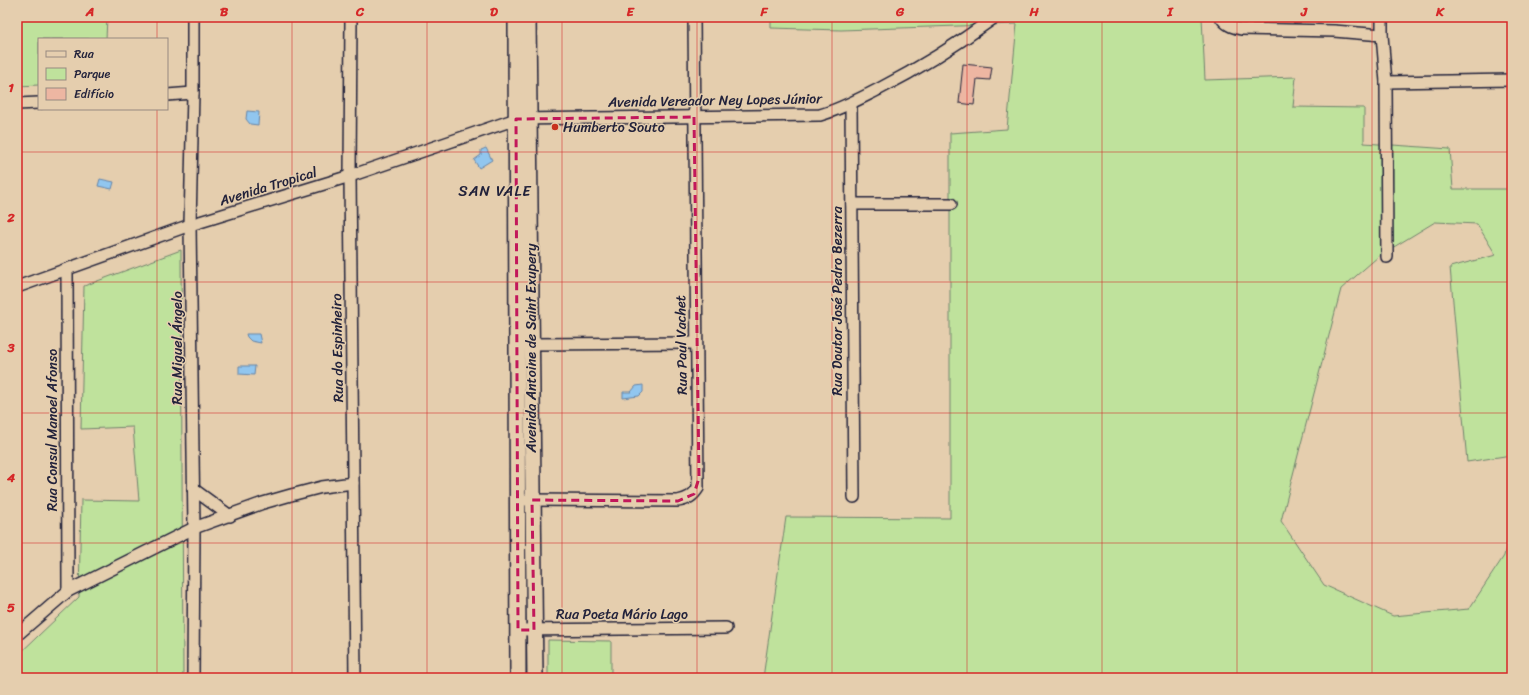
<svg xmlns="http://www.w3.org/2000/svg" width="1529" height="695" viewBox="0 0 1529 695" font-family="Sriracha,sans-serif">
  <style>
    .green { fill: #bfe29c; stroke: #70826c }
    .water { fill: #91c6ef; stroke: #6584a7 }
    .building { fill: #edb6a2; stroke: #22223b }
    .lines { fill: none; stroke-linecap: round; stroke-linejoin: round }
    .street-casing { stroke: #22223b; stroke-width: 14 }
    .secondary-casing { stroke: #22223b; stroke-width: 18 }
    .street { stroke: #e5ceae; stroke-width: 11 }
    .secondary { stroke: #e5ceae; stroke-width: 15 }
    .marked { fill: none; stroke: #c2185b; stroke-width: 3; stroke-dasharray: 8 5; stroke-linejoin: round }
    .grid { fill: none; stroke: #d62828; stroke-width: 1; stroke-opacity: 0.55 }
    .poi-dot { fill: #c8321e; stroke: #e5ceae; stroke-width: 1.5 }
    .labels { text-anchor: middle; stroke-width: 3; stroke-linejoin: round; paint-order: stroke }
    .street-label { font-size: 14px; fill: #22223b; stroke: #e5ceae }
    .poi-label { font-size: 14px; fill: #22223b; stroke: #e5ceae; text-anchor: start }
    .neighbourhood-label { font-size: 15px; letter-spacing: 1px; fill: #22223b; stroke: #e5ceae }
    .neatline { fill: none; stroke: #d62828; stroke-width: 1.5 }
    .grid-label { font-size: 13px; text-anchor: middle; font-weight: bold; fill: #d62828 }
  </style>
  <rect width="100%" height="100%" fill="#e5ceae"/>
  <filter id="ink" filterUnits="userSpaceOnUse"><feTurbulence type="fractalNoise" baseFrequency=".025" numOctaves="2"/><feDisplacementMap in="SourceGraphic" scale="8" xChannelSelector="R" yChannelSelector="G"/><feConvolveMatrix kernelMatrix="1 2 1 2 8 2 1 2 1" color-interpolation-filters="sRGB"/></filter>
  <g filter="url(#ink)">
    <!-- green -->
    <g class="green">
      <polygon points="18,17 107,17 106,39 39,39 39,85 17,86"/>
      <polygon points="771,17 1202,17 1205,80 1296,77 1293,107 1364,108 1364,143 1450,149 1453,189 1512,189 1512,457 1511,455 1467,462 1450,267 1496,255 1477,224 1435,222 1379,256 1341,289 1281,521 1324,585 1393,616 1469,609 1504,556 1512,520 1512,678 763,678 786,517 950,518 950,133 1007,129 1017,24 841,30 771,28"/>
      <polygon points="181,250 183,678 17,678 17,656 79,597 81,500 139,501 133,427 81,429 84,286"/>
      <polygon points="548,640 611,641 611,678 548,678"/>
    </g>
    <!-- water -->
    <g class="water">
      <polygon points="247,111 259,112 258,125 250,124 246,119"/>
      <polygon points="486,148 492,160 479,168 474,160 481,155 481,150"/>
      <polygon points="100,179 114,182 112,189 98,186"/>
      <polygon points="246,334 259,334 261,343 251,341 247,337"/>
      <polygon points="239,366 255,366 254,375 239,374"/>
      <polygon points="643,385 643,392 639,396 623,398 623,392 631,392 636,386"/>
    </g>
    <!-- building -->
    <polygon class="building" points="963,64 992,67 990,80 977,79 974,105 959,103"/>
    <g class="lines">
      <!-- street casing -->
      <g class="street-casing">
        <g id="street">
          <polyline points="193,17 193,93 190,225 194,528 193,678"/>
          <polyline points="351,17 350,176 355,678"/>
          <path d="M1221,17c5,8 11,10 20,12l93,2 48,4"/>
          <polyline points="1382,17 1382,35 1386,82 1387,257"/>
          <polyline points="1386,82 1512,80"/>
          <polyline points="167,95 193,93"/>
          <polyline points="17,104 39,103"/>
          <polyline points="851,104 854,497"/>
          <polyline points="852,204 951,204"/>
          <polyline points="67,269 68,591"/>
          <path d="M17,287l173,-62 160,-49 166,-57 304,-4c21,-6 39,-16 59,-26 41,-21 79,-45 116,-72"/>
          <polyline points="532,344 696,343"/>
          <polyline points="193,489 230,516"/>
          <path d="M526,500l152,1c10,-2 15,-5 20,-13l-4,-471"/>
          <polyline points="518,630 726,628"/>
          <polyline points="17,635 68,591 194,528 263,503 291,495 322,487 353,483"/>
        </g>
      </g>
      <!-- secondary casing -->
      <g class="secondary-casing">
        <g id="secondary">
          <polyline points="516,17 518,678"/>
          <polyline points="528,17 535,678"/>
        </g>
      </g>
      <!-- street -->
      <use href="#street" class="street"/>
      <!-- secondary -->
      <use href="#secondary" class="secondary"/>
    </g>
  </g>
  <!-- marked area -->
  <path class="marked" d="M694,117l5,361 -5,16 -16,7 -146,-1 2,130h-16l-2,-511z"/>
  <!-- grid -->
  <path class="grid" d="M157,17v22M292,17v661M427,17v661M562,17v661M697,17v661M832,17v661M967,17v661M1102,17v661M1237,17v661M1372,17v661M157,109v569M17,152h1495M17,282h1495M17,413h1495M17,543h1495"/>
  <!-- markers -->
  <circle class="poi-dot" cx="555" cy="127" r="4"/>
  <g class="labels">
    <!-- street labels -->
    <g class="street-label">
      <text transform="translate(715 100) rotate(-1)" y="5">Avenida Vereador Ney Lopes Júnior</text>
      <text transform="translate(268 186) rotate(-17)" y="5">Avenida Tropical</text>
      <text transform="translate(837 301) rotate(-90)" y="5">Rua Doutor José Pedro Bezerra</text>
      <text transform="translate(681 345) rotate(-91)" y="5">Rua Paul Vachet</text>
      <text transform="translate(177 348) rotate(-90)" y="5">Rua Miguel Ángelo</text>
      <text transform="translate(337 348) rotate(-91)" y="5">Rua do Espinheiro</text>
      <text transform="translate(531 348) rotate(-90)" y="5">Avenida Antoine de Saint Exupery</text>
      <text transform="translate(52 430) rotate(-90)" y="5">Rua Consul Manoel Afonso</text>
      <text x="622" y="619">Rua Poeta Mário Lago</text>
    </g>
    <!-- poi labels -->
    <g class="poi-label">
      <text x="563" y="132">Humberto Souto</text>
    </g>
    <!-- neighbourhood labels -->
    <g class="neighbourhood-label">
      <text x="495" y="196">SAN VALE</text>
    </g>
  </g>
  <!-- margin -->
  <rect width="1529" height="695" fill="none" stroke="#e5ceae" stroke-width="44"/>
  <!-- legend -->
  <rect x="38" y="38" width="130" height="72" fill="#e5ceae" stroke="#978980"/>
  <rect x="46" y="51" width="20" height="6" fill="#e5ceae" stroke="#978980"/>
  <text x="74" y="58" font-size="12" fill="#22223b">Rua</text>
  <rect x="46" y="68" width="20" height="12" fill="#bfe29c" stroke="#978980"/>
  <text x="74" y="78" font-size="12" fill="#22223b">Parque</text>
  <rect x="46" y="88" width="20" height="12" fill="#edb6a2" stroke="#978980"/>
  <text x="74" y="98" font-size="12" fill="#22223b">Edifício</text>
  <rect x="22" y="22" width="1485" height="651" class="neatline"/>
  <g class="grid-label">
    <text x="90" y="16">A</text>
    <text x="224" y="16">B</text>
    <text x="360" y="16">C</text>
    <text x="494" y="16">D</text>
    <text x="630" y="16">E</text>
    <text x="764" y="16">F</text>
    <text x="900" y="16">G</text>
    <text x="1034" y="16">H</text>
    <text x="1170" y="16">I</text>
    <text x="1304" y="16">J</text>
    <text x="1440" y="16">K</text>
    <text x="11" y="92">1</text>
    <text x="11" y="222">2</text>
    <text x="11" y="352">3</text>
    <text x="11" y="482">4</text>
    <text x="11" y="612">5</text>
  </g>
</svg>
